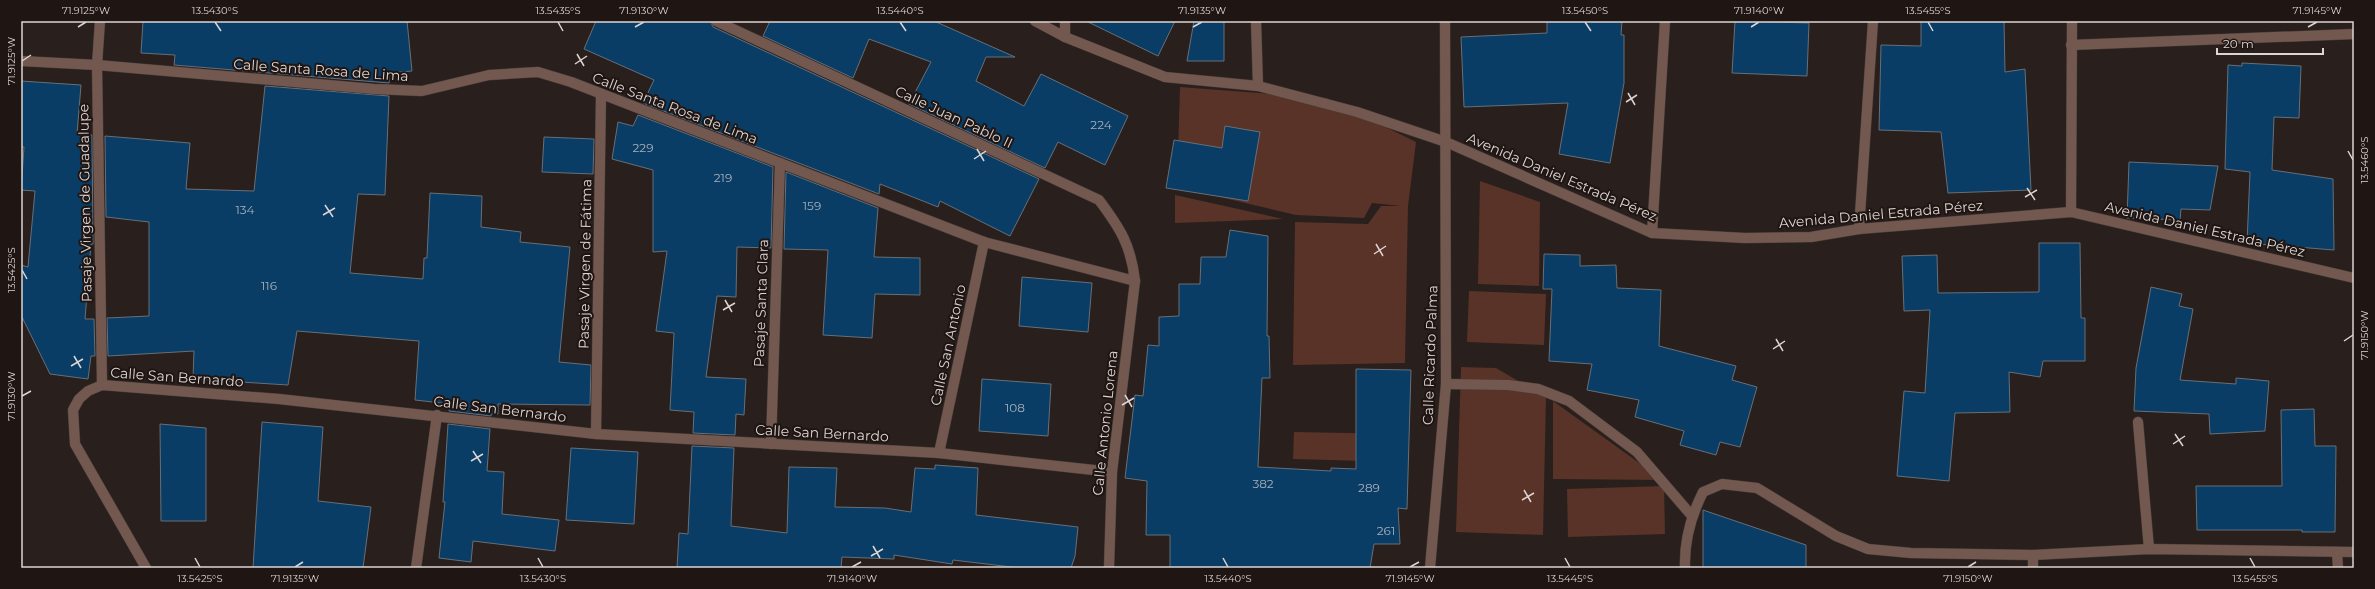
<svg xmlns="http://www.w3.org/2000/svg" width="2375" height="589" viewBox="0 0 2375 589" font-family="Montserrat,sans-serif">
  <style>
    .green { fill: #593327 }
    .building { fill: #093d66; stroke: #676f78 }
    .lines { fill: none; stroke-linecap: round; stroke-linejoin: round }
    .minor-casing { stroke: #463c39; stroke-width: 11 }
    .minor { stroke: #73584f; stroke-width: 10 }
    .ticks { fill: none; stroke: #dcd5d3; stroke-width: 1.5 }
    .labels { text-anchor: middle; stroke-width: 4; stroke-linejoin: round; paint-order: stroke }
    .number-label { font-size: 12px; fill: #a7afb8 }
    .street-label { font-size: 14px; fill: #dcd5d3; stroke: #1f1512 }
    .neatline { fill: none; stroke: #dcd5d3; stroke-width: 1.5 }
    .ticks-label { font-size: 10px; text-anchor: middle; fill: #dcd5d3 }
  </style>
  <rect width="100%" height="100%" fill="#291f1c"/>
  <!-- green -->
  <g class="green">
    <polygon points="1180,87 1327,98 1416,142 1408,206 1405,363 1293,365 1295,222 1368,224 1381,206 1401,206 1372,203 1364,218 1296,215 1177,187"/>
    <polygon points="1480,181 1540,202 1539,286 1478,284"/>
    <polygon points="1175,195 1283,219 1175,223"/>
    <polygon points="1469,291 1546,294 1544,345 1467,342"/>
    <polygon points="1461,367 1496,368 1546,397 1543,535 1456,532"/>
    <polygon points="1553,401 1663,480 1553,479"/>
    <polygon points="1294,432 1400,434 1399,462 1293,459"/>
    <polygon points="1664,486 1665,534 1568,537 1567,489"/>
  </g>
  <!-- building -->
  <g class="building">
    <polygon points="143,21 407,21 412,71 390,73 389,83 174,65 175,55 141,53"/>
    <polygon points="596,21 710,21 713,27 1039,179 1010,236 940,201 938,207 880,184 879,194 643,103 654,80 584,49"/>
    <polygon points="770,21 934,21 1015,57 986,57 976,81 1024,106 1041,74 1128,116 1105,165 1058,142 1045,168 909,104 931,62 869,39 853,78 763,36"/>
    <polygon points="1086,21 1175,21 1158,56"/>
    <polygon points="1194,21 1224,21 1224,61 1187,61"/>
    <polygon points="1547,21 1622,21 1621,35 1624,35 1624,83 1610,163 1559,154 1568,103 1464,107 1461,37 1547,33"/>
    <polygon points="1735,21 1809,23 1807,76 1732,73"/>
    <polygon points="1921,21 2004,21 2005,72 2025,69 2031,190 1948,193 1941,132 1879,130 1881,45 1921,46"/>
    <polygon points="2242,63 2301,66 2299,118 2274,117 2272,170 2333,179 2334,250 2247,243 2250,172 2225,169 2228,65 2242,66"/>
    <polygon points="21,81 81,85 77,134 92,135 93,244 91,244 85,319 94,319 95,356 91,356 88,379 50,374 21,315 21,265 28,267 35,191 21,190 24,147 21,147"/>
    <polygon points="265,86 389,96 385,195 358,194 350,273 423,279 424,258 427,258 430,193 482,196 481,227 521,232 520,242 570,247 559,362 591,365 590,405 498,404 498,414 491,414 491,416 449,411 450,404 415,400 419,341 297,331 288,385 193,379 194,351 108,356 107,318 149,316 149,222 106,217 105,136 190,143 186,189 254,191"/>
    <polygon points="638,115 773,167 771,248 737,247 736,297 717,296 706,377 746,379 744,415 736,414 735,435 693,433 694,412 670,410 674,333 656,331 667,251 653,252 653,170 612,159 618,122 633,126"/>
    <polygon points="1225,126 1260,132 1248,201 1166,188 1174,140 1222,148"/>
    <polygon points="544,137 594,139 593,174 542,172"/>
    <polygon points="2129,162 2218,166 2210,210 2181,209 2180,220 2127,218"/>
    <polygon points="786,172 878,208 874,257 920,258 920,295 875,294 872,338 823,335 828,250 784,249"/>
    <polygon points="1230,230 1268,236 1267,336 1269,336 1270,378 1262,378 1258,467 1331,471 1331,468 1356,469 1356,369 1411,370 1407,509 1398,508 1400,544 1374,544 1370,568 1170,568 1170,535 1146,535 1147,481 1125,478 1135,395 1143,396 1148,345 1159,346 1159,317 1179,316 1179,284 1200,284 1201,257 1226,257"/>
    <polygon points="2039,243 2080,243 2081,318 2085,318 2085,361 2043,361 2040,377 2009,372 2010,412 1955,413 1949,481 1897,476 1904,391 1925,393 1930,310 1904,311 1902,256 1937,255 1938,293 2039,292"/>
    <polygon points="1544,254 1580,255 1580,266 1616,265 1617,288 1661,290 1659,346 1736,366 1732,380 1757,387 1740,447 1720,442 1716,455 1680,445 1684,431 1635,417 1639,400 1587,390 1592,364 1549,361 1552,289 1543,289"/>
    <polygon points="1022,277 1092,283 1088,332 1019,326"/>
    <polygon points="2151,287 2182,294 2179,306 2193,309 2180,380 2236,384 2236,378 2269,381 2265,431 2210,434 2209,414 2134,411 2136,368"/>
    <polygon points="982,379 1051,384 1048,436 979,431"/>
    <polygon points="2314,409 2315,446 2336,446 2335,532 2302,532 2302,530 2197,530 2196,486 2282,486 2281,410"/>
    <polygon points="262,422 323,427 318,501 371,507 363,568 253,568"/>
    <polygon points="160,424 206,428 206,521 161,521"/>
    <polygon points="448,424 490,429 487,471 504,472 502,514 559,520 555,551 473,541 471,562 439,558 445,502 443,502"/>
    <polygon points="692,446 734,448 731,526 787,533 789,467 837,468 835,507 885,508 911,512 915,468 935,469 935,465 978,468 976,515 1078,527 1075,556 1071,568 1020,568 953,560 952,564 894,555 894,559 842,557 841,568 677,568 679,533 688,534"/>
    <polygon points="571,448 638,452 634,524 566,520"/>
    <polygon points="1703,510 1806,545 1806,568 1703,568"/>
  </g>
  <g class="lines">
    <!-- minor casing -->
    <g class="minor-casing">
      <g id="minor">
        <polyline points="100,21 97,65 102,385"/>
        <path d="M716,21l383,179c21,28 32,45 36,81l-23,191 -3,96"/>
        <polyline points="1035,21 1065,37 1165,77 1258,86 1357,112 1446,142 1652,233 1745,238 1811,237 1859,229 2071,212 2354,278"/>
        <polyline points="1065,21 1065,37"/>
        <polyline points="1256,21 1258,86"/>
        <polyline points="2071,45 2354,34"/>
        <polyline points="21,61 97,65 374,89 422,91 489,75 538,72 571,82 984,242 1135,281"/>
        <polyline points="2071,212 2072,21"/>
        <polyline points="1859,229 1873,21"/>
        <polyline points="1652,233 1665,21"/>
        <polyline points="1446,384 1508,385 1538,389 1569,401 1637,452 1692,516"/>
        <polyline points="2138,422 2149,549"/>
        <polyline points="596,434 601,94"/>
        <polyline points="771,444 780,163"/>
        <polyline points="939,453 984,242"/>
        <polyline points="2337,553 2338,568"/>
        <polyline points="146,568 75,444 73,410 79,399 88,391 102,385 279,399 596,434 939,453 1112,472"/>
        <polyline points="416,568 437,415"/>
        <polyline points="1430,568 1446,384 1445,21"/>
        <path d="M1685,568c-1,-27 6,-52 18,-76l19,-8 35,4 79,48 32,13 43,4 122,2 116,-6 205,3"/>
        <polyline points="2033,568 2033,555"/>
      </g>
    </g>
    <!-- minor -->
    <use href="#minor" class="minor"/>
  </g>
  <!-- ticks -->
  <path class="ticks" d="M215,22l6,9M558,22l5,9M900,22l6,9M1585,22l6,9M1928,22l5,9M78,27l8,-5M635,27l9,-5M1193,27l9,-5M1751,27l8,-5M2308,27l9,-5M577,54l7,12M22,61l9,-6M575,64l12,-8M1628,93l7,12M1626,102l11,-7M977,149l7,12M2348,151l5,9M974,159l12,-8M2027,188l8,12M2025,197l12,-7M325,205l8,12M323,215l12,-7M1376,244l7,12M1374,254l12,-8M22,270l5,9M725,300l7,12M723,310l12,-7M1776,339l7,12M2344,341l9,-6M1773,349l12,-8M74,356l7,12M71,366l12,-7M1125,395l7,12M22,396l9,-5M1122,405l12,-7M2175,434l8,12M2173,444l12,-8M473,451l8,12M471,461l12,-7M1524,490l7,12M1522,500l12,-7M873,546l7,12M871,556l12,-7M195,558l5,9M538,558l5,9M1223,558l5,9M1565,558l5,9M2250,558l5,9M295,567l8,-5M852,567l9,-5M1410,567l9,-5M1968,567l8,-5"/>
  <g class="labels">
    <!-- number labels -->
    <g class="number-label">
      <text x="1101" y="129">224</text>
      <text x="643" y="152">229</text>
      <text x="723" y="182">219</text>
      <text x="812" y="210">159</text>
      <text x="245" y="214">134</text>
      <text x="269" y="290">116</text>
      <text x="1015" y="412">108</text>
      <text x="1263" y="488">382</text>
      <text x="1369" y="492">289</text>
      <text x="1386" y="535">261</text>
    </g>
    <!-- street labels -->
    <g class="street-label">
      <text transform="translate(321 70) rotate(4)" y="5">Calle Santa Rosa de Lima</text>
      <text transform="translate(675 108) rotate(21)" y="5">Calle Santa Rosa de Lima</text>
      <text transform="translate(954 117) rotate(25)" y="5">Calle Juan Pablo II</text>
      <text transform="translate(1562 177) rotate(23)" y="5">Avenida Daniel Estrada Pérez</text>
      <text transform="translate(85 203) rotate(-91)" y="5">Pasaje Virgen de Guadalupe</text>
      <text transform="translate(1881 214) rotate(-5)" y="5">Avenida Daniel Estrada Pérez</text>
      <text transform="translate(2205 229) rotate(13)" y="5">Avenida Daniel Estrada Pérez</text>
      <text transform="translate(585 264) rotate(-89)" y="5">Pasaje Virgen de Fátima</text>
      <text transform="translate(761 303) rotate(-88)" y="5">Pasaje Santa Clara</text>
      <text transform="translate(948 345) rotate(-78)" y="5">Calle San Antonio</text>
      <text transform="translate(1430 355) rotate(-88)" y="5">Calle Ricardo Palma</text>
      <text transform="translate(177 377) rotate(4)" y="5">Calle San Bernardo</text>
      <text transform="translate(500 409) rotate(7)" y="5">Calle San Bernardo</text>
      <text transform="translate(1105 423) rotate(-84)" y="5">Calle Antonio Lorena</text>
      <text transform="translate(822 433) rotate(3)" y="5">Calle San Bernardo</text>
    </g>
  </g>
  <!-- border -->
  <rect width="2375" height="589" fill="none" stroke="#1f1512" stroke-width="44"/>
  <!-- scale -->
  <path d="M2217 48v6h106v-6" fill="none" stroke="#dcd5d3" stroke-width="2"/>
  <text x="2223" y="48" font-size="12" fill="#dcd5d3" stroke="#1f1512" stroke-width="3" paint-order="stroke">20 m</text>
  <rect x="22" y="22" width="2331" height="545" class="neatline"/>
  <g class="ticks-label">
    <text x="86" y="14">71.9125°W</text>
    <text x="215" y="14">13.5430°S</text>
    <text x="558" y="14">13.5435°S</text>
    <text x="644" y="14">71.9130°W</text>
    <text x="900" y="14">13.5440°S</text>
    <text x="1202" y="14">71.9135°W</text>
    <text x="1585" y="14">13.5450°S</text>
    <text x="1759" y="14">71.9140°W</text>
    <text x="1928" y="14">13.5455°S</text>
    <text x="2317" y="14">71.9145°W</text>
    <text transform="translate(11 61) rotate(-90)" y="4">71.9125°W</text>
    <text transform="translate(2364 160) rotate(-90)" y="4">13.5460°S</text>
    <text transform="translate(11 270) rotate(-90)" y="4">13.5425°S</text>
    <text transform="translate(2364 335) rotate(-90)" y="4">71.9150°W</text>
    <text transform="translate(11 396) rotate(-90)" y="4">71.9130°W</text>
    <text x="200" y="582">13.5425°S</text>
    <text x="295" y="582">71.9135°W</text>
    <text x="543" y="582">13.5430°S</text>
    <text x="852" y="582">71.9140°W</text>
    <text x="1228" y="582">13.5440°S</text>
    <text x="1410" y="582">71.9145°W</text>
    <text x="1570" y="582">13.5445°S</text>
    <text x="1968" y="582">71.9150°W</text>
    <text x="2255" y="582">13.5455°S</text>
  </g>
</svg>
